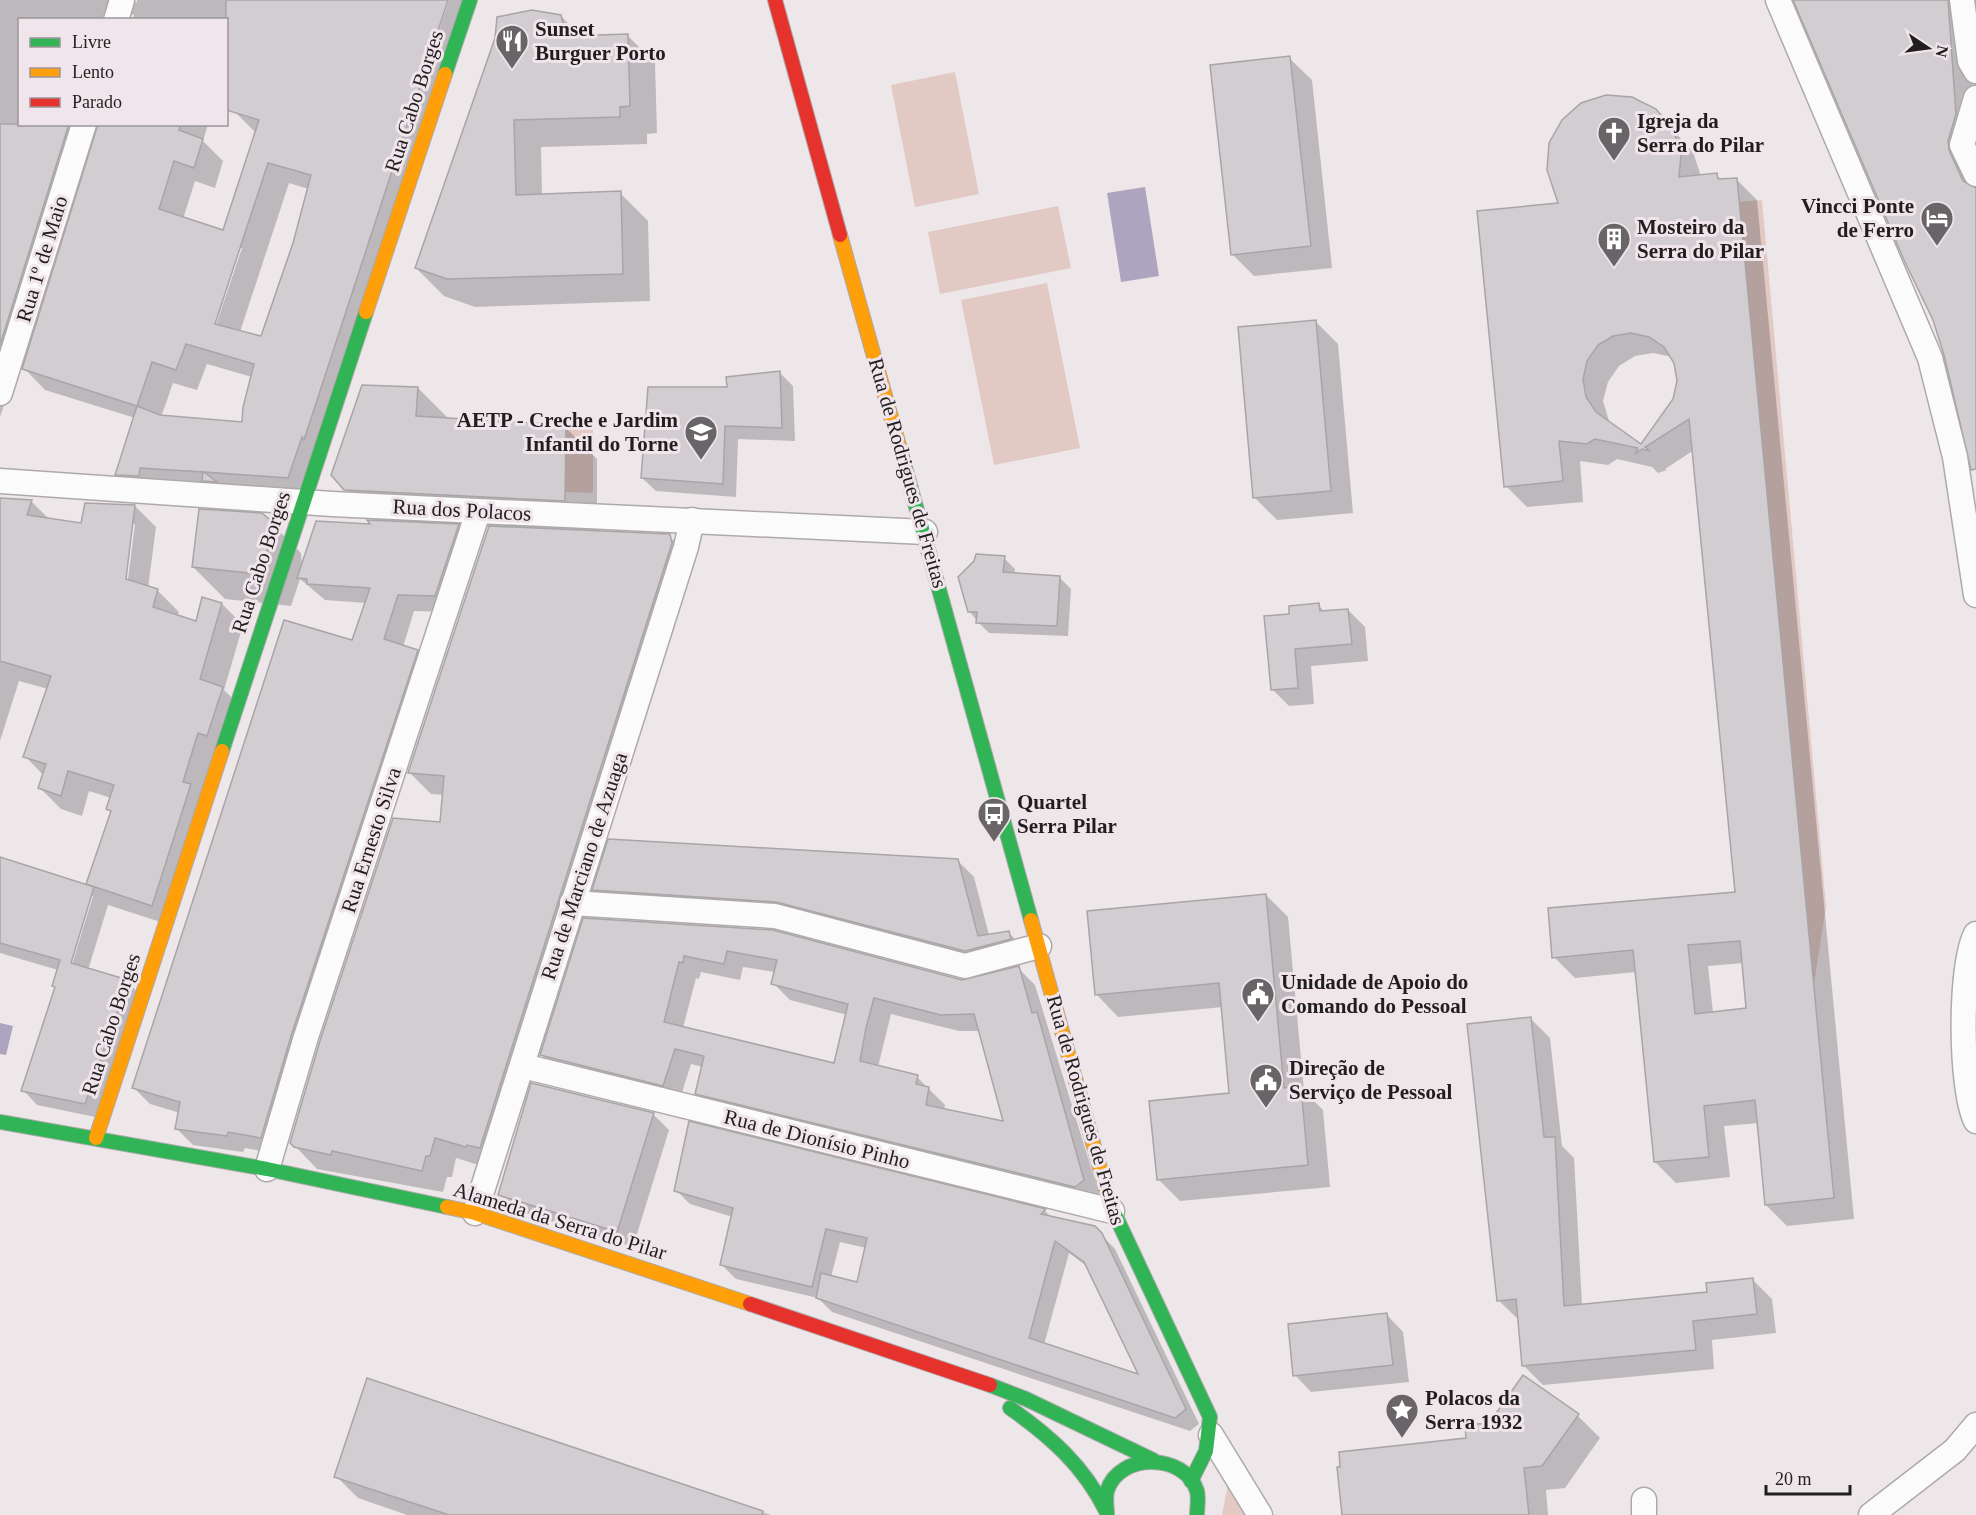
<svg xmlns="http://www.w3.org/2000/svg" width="1976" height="1515" viewBox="0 0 1976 1515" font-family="Georgia,serif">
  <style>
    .green { fill: #e2c9c4 }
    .water { fill: #ada4bf }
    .shadow { fill: #0003; fill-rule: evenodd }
    .building { fill: #d1cdd0; stroke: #a8a4a7; stroke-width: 1.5; fill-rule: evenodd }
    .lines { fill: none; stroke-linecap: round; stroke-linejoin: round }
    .street-casing { stroke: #aea9ab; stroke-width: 27 }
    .fast-casing { stroke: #aea9ab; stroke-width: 16 }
    .slow-casing { stroke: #aea9ab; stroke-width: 16 }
    .jam-casing { stroke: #aea9ab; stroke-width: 16 }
    .street { stroke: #fcfbfc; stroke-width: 24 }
    .fast { stroke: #30b455; stroke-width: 14 }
    .slow { stroke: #ff9f0a; stroke-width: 14 }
    .jam { stroke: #e5322d; stroke-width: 14 }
    .labels { text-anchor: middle; stroke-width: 6; stroke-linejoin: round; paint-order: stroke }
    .poi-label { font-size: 21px; font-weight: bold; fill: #211e20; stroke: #efe5ea; text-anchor: start }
    .street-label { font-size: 21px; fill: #211e20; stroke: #efe5ea }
  </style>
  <rect width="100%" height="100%" fill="#ede7ea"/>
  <!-- green -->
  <g class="green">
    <polygon points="955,72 979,194 915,207 891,85"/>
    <polygon points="1762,200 1826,906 1814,984 1739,202"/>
    <polygon points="1058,206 1071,268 940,294 928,232"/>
    <polygon points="1047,283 1080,448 994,465 961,300"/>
    <polygon points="566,429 593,430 593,493 565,492"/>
    <polygon points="1228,1484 1245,1515 1222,1515"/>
  </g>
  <!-- water -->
  <g class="water">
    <polygon points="1145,187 1159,276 1121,282 1107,193"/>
    <polygon points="0,1023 13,1026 6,1055 0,1054"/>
  </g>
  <!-- shadow -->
  <g class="shadow">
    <path d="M0,0h134l3,3v-3h309l-128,394 131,-394h22l-162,498 -172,-3 -21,-21 19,-56 -90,-28 -21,-22 73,-232 -6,5 -91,276zM132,14l2,1 -1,5h93l9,92 21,21 -33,98 -40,-12 12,-38 20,7 8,-27 -20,-20 5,-17h-188v-104h110zM289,183l20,6 -15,54 -32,94 -22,-5zM238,248h4l-28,83 -3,-1zM207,364l45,13 -8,47 -83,-7 12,-34 24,7z"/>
    <polygon points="1795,0 1976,0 1976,468 1972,464 1934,320"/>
    <polygon points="561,16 581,37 627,35 655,63 657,133 647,134 647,144 541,147 542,195 620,193 648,221 650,301 475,307 444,296 416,268"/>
    <polygon points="1289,58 1312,80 1332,268 1254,276 1232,254"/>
    <path d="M1655,110l38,42 8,24 15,-1 6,5 14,-1 21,21 97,1019 -67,7 -21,-21 -7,-82 -35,3 6,51 -54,6 -21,-21 -19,-190 -61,6 -21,-21 183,-64 -43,-443 -29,19 2,1 -9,3 -6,-6 -35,-8 -9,6 -28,-4 3,41 -56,5 -21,-21 54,-282zM1653,353l19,4 6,24 -3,18 -34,47 -31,-22 -7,-23 5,-19 11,-16 16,-10zM1743,963l5,47 -35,3 -5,-47z"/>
    <polygon points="1316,322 1338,344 1353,513 1277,520 1255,498"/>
    <polygon points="780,373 793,386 795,441 738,439 736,497 656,491 642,478 728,388"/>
    <polygon points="418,388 449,419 565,427 597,459 597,532 669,536 691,558 693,566 502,1169 489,1166 488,1168 456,1158 452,1177 447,1177 443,1192 317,1169 295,1146 441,823 444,795 431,794 409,772 490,527 458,526 475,542 452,612 414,611 403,647 417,651 434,668 278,1154 245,1148 243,1152 193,1145 176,1128 180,1113 150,1104 134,1088 353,642 366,603 325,600 300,579 291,606 225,599 193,567 268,520 301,553 302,568 373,526 377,522 345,489"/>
    <path d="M0,499l31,2 19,19 32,5 53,-19 21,21 -8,61 9,2 22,22 -2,4 20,7 25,-19 21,21 -19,65 19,19 -70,217 -65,-21 -20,65 39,11 14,15 -41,122 -63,-13 -14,-15 33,-102 -3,-2 5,-16 -58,-17v-93l92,28 -4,-4 24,-71 -4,-4 3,-11 -22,-7 -7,25 -21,-7 -21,-21 4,-12 -19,-20 23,-67 -29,-8 -19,60zM132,524h3l-8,63h-3zM90,896h3l-23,75 -3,-1z"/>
    <polygon points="1004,558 1015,569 1014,575 1060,578 1071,589 1068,636 989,633 978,622 969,611"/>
    <polygon points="1318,605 1325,612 1348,610 1365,627 1368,661 1311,666 1314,704 1289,706 1272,689 1291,615"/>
    <polygon points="957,860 974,877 989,935 1008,932 1025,949 982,967 794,918 610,906 594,890"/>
    <polygon points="1266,895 1288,917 1304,1091 1323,1110 1330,1187 1180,1201 1158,1179 1231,1095 1223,1007 1118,1017 1096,994"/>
    <path d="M584,920l378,61 56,-13 17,17 65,212 -386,-87 -17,-17 6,-26 -12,-3 -12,38 -121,-30 -16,-17zM743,967l32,5 -2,11 17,17 57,15 -12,50 -152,-37 13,-50 3,1 2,-7 39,8zM891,1014l68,17h21l25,92 -61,-13 1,-5 -28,-28 -39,-10z"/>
    <polygon points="1530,1018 1550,1038 1562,1146 1574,1158 1582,1305 1709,1293 1752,1279 1772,1299 1776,1333 1712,1340 1714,1369 1543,1385 1524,1366 1519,1320 1498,1300"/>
    <polygon points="653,1114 669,1130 633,1247 516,1210 500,1195"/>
    <path d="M690,1123l355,88 7,7 42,9 21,22 84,175 -9,7 -358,-119 -14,-14 -82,-19 -14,-14 11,-48 -43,-13 -14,-14zM840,1242l26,6 -8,36 -27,-7zM1069,1253l20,15 51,109 -96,-32z"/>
    <polygon points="1387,1315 1403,1332 1409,1382 1311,1392 1295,1375"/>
    <polygon points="1524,1377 1578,1416 1600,1438 1565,1488 1546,1490 1548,1515 1344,1515 1490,1424"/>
    <polygon points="368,1380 771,1515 407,1515 358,1498 336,1476"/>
  </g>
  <!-- building -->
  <g class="building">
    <path d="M226,0h222l-144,440 -2,-3 -14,41 -84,-6 13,10 -15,-1 1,-9 -63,-4 -1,8 -24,-1 22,-69 -115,-37 76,-245h83l-2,6 24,9 -9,29 -20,-7 -15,48 64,21 36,-110 -33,-10zM268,163l43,12 -18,68 -32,93 -46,-12zM186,344l68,20 -11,43 -1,15 -82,-7 -23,-9 15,-44 24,8z"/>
    <polygon points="1793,0 1948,0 1956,114 1948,141 1949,150 1963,181 1976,188 1976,469 1971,470 1944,355 1933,320 1904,260"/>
    <polygon points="532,10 561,15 566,36 628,34 630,106 620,107 620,117 514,120 516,195 621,191 623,274 447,279 415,268 495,38 497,17"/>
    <polygon points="1290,56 1311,246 1231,255 1210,65"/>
    <path d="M1606,95l26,2 24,12 17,20 8,25 -2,23 38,-4 1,6 19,-1 97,1020 -69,7 -10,-105 -51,6 5,51 -55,5 -21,-212 -81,8 -4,-50 187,-16 -46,-473 -44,28 5,4 -8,-2 -6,4 2,-5 -43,-9 -8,5 -28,-3 4,40 -59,6 -27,-276 81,-8 -11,-33 2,-27 13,-23 19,-17zM1631,333l18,4 15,10 10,16 3,18 -4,18 -32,45 -45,-32 -10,-15 -3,-18 4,-18 11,-16 15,-9zM1740,941l6,67 -51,6 -7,-69z"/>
    <polygon points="0,124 69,124 0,345"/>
    <polygon points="1316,320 1331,491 1253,498 1238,327"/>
    <polygon points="780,371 782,428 725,426 723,484 641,478 648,387 727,387 726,377"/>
    <polygon points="362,385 418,387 416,416 566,425 565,501 344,490 331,475"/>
    <polygon points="0,498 32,500 27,515 81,523 85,503 135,505 126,579 158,589 153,607 196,621 202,597 222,603 200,679 223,687 207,736 198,733 183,782 191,784 152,906 86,884 111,811 106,809 114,785 68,771 61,796 38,788 46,764 23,757 51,676 0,661"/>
    <polygon points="199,509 262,513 269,519 271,538 259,574 192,567"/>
    <polygon points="367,520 459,524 435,596 398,595 384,639 418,650 291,1036 261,1138 228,1132 227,1136 175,1129 180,1102 132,1088 284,620 352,640 370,588 307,584 307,579 297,578 316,521 370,524"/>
    <polygon points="489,526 670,534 672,543 480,1148 467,1145 466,1147 435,1138 430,1156 426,1156 422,1171 332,1151 331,1155 294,1147 290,1143 319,1044 393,818 440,822 444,776 408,773"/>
    <polygon points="976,554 1005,556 1003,572 1060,576 1057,626 976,623 977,612 968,612 958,577 974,561"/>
    <polygon points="1319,603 1320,611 1348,609 1352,644 1295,649 1298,688 1271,690 1264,616 1289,614 1289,606"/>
    <polygon points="608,839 958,859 978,936 1009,931 1011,939 965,951 776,902 592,890"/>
    <polygon points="0,857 94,887 71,963 128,980 85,1104 21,1091 55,987 52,986 60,960 0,943"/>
    <polygon points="1266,894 1284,1088 1301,1086 1308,1165 1157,1180 1149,1101 1229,1093 1219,983 1095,995 1087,911"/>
    <path d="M583,918l190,12 189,50 57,-14 13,47 5,-1 47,168 -9,7 -380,-93 9,-38 -29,-7 -12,37 -123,-31zM727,951l50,9 -6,24 77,20 -14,59 -170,-41 15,-60 4,1 1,-7 40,8zM874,998l67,17 33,-1 29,107 -77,-16 3,-18 -13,-3 2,-9 -58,-14 6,-33z"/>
    <polygon points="1531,1017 1544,1137 1555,1137 1564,1306 1707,1292 1706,1283 1753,1278 1757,1314 1693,1321 1696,1350 1522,1366 1516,1299 1497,1301 1467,1024"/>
    <polygon points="531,1083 654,1113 617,1232 498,1195"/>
    <path d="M689,1121l357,88 -5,5 54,12 7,7 84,176 -11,9 -359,-120 5,-25 36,9 10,-44 -41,-9 -14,58 -92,-22 13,-57 -59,-17zM1055,1241l29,21 54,112 -109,-36z"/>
    <polygon points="1387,1313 1393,1365 1293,1376 1288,1324"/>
    <polygon points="1523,1375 1579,1414 1542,1466 1524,1468 1529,1515 1342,1515 1337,1467 1340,1467 1339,1452 1466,1438 1465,1425 1489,1423"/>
    <polygon points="367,1378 763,1511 762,1515 449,1515 334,1477"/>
  </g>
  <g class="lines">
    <!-- street casing -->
    <g class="street-casing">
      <g id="street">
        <polyline points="1778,0 1930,358 1955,457 1976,595"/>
        <polyline points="1962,0 1970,61 1976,71"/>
        <polyline points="116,20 122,0"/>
        <polyline points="1976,98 1962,145 1976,174"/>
        <polyline points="0,393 84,124"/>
        <polyline points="0,481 332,504 925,532"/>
        <polyline points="572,903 775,916 965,966 1039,946"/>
        <path d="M1976,934c-17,32 -16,155 0,187"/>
        <polyline points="523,1066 1112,1211"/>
        <polyline points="267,1169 305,1040 478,512"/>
        <polyline points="475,1213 686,547 692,520"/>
        <polyline points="1211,1435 1260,1515"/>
        <polyline points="1644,1500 1644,1515"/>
        <polyline points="1871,1515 1955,1450 1976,1425"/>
      </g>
    </g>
    <!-- fast casing -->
    <g class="fast-casing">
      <g id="fast">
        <polyline points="445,74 470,0"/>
        <polyline points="903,460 1031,920"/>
        <polyline points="222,751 366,312"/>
        <polyline points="0,1122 267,1169 447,1207"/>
        <polyline points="1110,1204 1210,1417 1206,1451 1191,1481"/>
        <polyline points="990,1385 1026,1399 1153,1460"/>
        <path d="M1010,1408c40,28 74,58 96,103"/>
        <path d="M1107,1515c0,-7 -2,-17 0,-24 12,-39 78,-38 90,0 2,7 0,17 0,24"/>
      </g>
    </g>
    <!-- slow casing -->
    <g class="slow-casing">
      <g id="slow">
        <polyline points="840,235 903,460"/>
        <polyline points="366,312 445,74"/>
        <polyline points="1031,920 1110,1204"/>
        <polyline points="96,1138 222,751"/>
        <polyline points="447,1207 475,1213 750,1304"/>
      </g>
    </g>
    <!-- jam casing -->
    <g class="jam-casing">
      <g id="jam">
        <polyline points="775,0 840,235"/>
        <polyline points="750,1304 990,1385"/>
      </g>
    </g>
    <!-- street -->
    <use href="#street" class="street"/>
    <!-- fast -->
    <use href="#fast" class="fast"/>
    <!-- slow -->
    <use href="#slow" class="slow"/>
    <!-- jam -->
    <use href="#jam" class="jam"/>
  </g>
  <!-- icons -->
  <defs>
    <g id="restaurant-pin" transform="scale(1.725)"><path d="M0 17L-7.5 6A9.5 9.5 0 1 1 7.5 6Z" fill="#686467" stroke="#efe5ea"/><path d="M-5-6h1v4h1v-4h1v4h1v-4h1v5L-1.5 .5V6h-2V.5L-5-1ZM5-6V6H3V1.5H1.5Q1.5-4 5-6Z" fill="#fff"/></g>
    <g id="church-pin" transform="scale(1.725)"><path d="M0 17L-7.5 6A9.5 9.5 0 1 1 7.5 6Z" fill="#686467" stroke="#efe5ea"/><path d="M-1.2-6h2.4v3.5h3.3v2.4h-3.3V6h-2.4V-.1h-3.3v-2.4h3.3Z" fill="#fff"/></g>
    <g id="hotel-pin" transform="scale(1.725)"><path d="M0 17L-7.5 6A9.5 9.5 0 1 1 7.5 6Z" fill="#686467" stroke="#efe5ea"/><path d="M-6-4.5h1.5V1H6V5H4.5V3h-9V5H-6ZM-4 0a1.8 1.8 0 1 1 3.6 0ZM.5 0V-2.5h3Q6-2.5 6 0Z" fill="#fff"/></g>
    <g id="building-pin" transform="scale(1.725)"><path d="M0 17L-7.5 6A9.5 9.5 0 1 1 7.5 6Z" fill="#686467" stroke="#efe5ea"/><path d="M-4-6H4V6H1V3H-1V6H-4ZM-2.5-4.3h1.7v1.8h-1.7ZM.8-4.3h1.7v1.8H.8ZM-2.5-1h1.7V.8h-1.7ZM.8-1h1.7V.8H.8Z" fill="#fff"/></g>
    <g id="school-pin" transform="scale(1.725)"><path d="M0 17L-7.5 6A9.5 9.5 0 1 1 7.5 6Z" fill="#686467" stroke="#efe5ea"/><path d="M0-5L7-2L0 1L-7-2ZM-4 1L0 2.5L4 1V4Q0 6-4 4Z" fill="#fff"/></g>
    <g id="bus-pin" transform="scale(1.725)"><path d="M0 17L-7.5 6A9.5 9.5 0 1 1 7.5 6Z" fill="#686467" stroke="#efe5ea"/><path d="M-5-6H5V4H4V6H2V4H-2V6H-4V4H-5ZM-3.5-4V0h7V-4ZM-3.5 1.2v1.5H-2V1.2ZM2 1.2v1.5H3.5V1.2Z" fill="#fff"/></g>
    <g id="civic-pin" transform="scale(1.725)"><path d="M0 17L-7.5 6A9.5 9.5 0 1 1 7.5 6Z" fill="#686467" stroke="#efe5ea"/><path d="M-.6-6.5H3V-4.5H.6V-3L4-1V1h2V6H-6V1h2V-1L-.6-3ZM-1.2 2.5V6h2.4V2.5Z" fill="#fff"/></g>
    <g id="sight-pin" transform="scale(1.725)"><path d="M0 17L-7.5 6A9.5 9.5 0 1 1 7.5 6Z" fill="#686467" stroke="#efe5ea"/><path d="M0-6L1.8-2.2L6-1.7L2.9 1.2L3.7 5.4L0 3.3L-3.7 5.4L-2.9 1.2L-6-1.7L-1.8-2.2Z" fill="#fff"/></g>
  </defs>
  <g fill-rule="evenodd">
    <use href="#restaurant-pin" x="512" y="41"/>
    <use href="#church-pin" x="1614" y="133"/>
    <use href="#hotel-pin" x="1937" y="218"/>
    <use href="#building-pin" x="1614" y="239"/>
    <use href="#school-pin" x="701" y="432"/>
    <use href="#bus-pin" x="994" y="814"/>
    <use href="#civic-pin" x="1258" y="994"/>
    <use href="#civic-pin" x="1266" y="1080"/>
    <use href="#sight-pin" x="1402" y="1410"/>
  </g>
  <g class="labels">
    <!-- poi labels -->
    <g class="poi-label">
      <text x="535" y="36">Sunset<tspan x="535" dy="24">Burguer Porto</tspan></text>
      <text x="1637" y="128">Igreja da<tspan x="1637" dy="24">Serra do Pilar</tspan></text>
      <text x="1914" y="213" text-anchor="end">Vincci Ponte<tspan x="1914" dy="24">de Ferro</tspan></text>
      <text x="1637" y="234">Mosteiro da<tspan x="1637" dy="24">Serra do Pilar</tspan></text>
      <text x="678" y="427" text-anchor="end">AETP - Creche e Jardim<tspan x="678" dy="24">Infantil do Torne</tspan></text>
      <text x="1017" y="809">Quartel<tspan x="1017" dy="24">Serra Pilar</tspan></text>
      <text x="1281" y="989">Unidade de Apoio do<tspan x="1281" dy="24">Comando do Pessoal</tspan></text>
      <text x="1289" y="1075">Direção de<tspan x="1289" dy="24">Serviço de Pessoal</tspan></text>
      <text x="1425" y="1405">Polacos da<tspan x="1425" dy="24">Serra 1932</tspan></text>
    </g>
    <!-- street labels -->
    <g class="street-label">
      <text transform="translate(414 101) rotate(-72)" y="7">Rua Cabo Borges</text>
      <text transform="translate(42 259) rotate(-73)" y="7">Rua 1º de Maio</text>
      <text transform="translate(908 473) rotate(74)" y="7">Rua de Rodrigues de Freitas</text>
      <text transform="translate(462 510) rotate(3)" y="7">Rua dos Polacos</text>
      <text transform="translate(261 562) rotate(-72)" y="7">Rua Cabo Borges</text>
      <text transform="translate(371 840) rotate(-72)" y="7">Rua Ernesto Silva</text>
      <text transform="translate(584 866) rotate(-72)" y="7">Rua de Marciano de Azuaga</text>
      <text transform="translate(111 1024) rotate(-72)" y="7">Rua Cabo Borges</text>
      <text transform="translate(1086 1110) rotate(74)" y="7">Rua de Rodrigues de Freitas</text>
      <text transform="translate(817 1139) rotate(14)" y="7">Rua de Dionísio Pinho</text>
      <text transform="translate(560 1221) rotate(17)" y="7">Alameda da Serra do Pilar</text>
    </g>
  </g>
  <!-- legend -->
  <rect x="18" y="18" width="210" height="108" fill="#efe5ea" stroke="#9d9599" stroke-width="1.5"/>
  <rect x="30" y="38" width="30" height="9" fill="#30b455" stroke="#9d9599" stroke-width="1.5"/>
  <text x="72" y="48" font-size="18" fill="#211e20">Livre</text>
  <rect x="30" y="68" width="30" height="9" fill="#ff9f0a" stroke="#9d9599" stroke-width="1.5"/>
  <text x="72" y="78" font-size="18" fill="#211e20">Lento</text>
  <rect x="30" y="98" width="30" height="9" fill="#e5322d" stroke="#9d9599" stroke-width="1.5"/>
  <text x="72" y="108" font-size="18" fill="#211e20">Parado</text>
  <!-- north arrow -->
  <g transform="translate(1928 48) rotate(103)" stroke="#efe5ea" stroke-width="4.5" paint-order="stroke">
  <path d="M0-4.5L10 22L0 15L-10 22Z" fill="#211e20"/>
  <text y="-9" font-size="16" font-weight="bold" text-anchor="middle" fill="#211e20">N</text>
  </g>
  <!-- scale -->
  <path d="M1766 1485v9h84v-9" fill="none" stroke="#211e20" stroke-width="3"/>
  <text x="1775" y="1485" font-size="18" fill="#211e20" stroke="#efe5ea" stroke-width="4.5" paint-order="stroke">20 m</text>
</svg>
